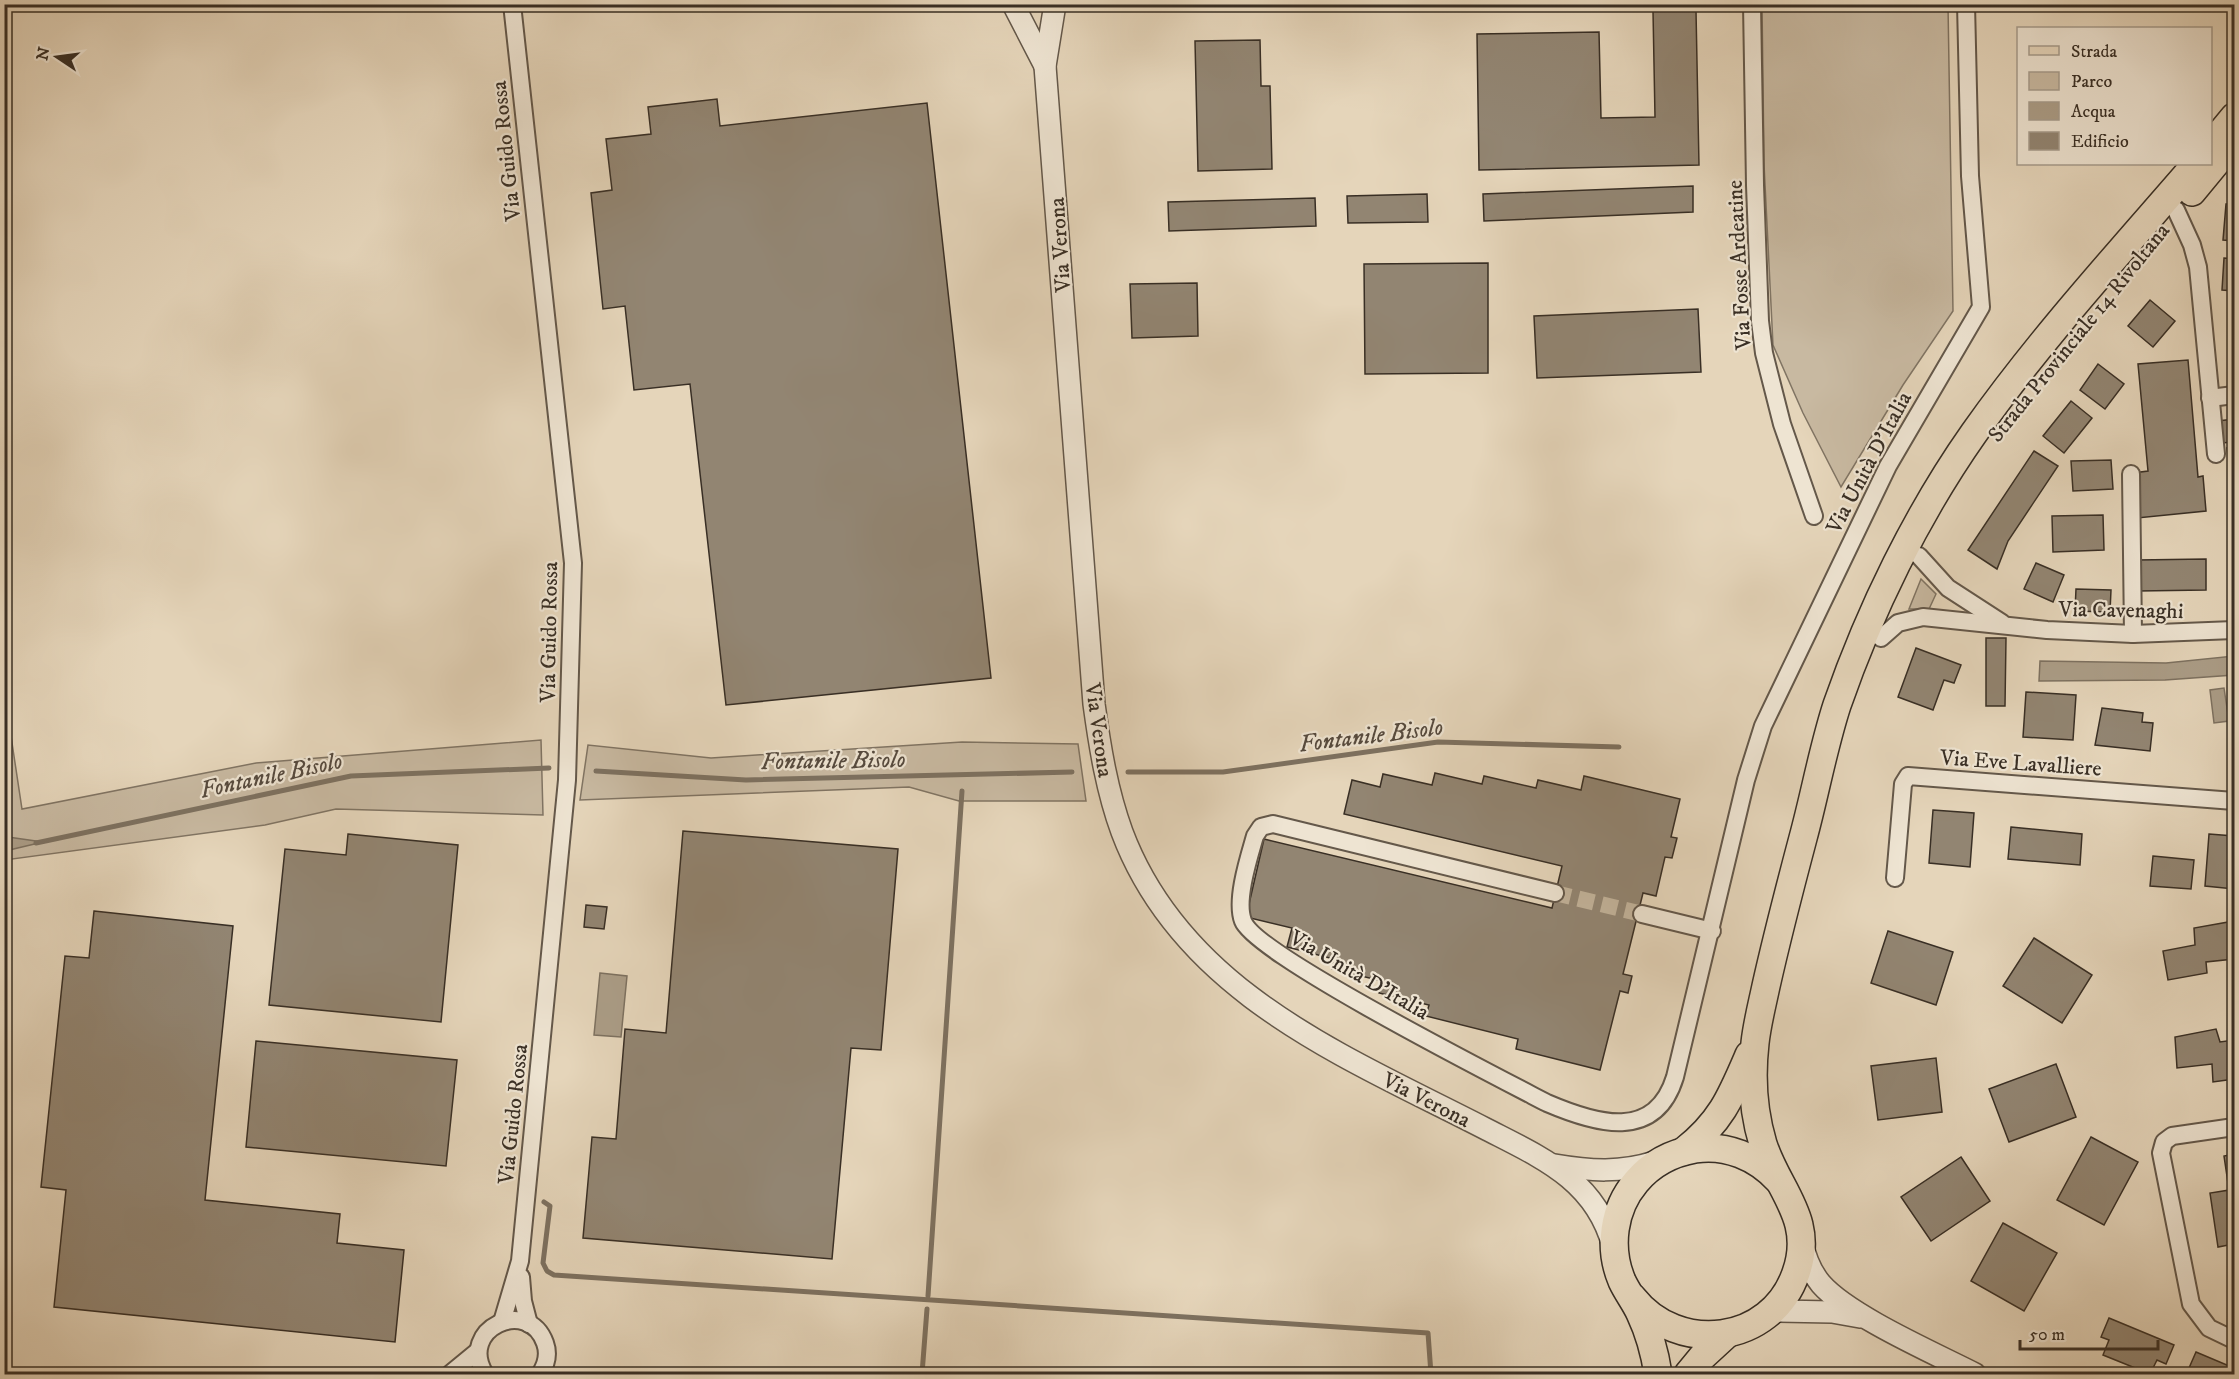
<svg xmlns="http://www.w3.org/2000/svg" width="2239" height="1379" viewBox="0 0 2239 1379" font-family="'IM FELL DW Pica',serif">
  <style>
    .green { fill: #c8b9a1; stroke: #807463; stroke-width: 1.5 }
    .water { fill: #ab9d87; stroke: #7d7160; stroke-width: 1.5 }
    .lines { fill: none; stroke-linecap: round; stroke-linejoin: round }
    .stream { stroke: #7d7160; stroke-width: 5 }
    .building { fill: #928572; stroke: #392f25; stroke-width: 1.5 }
    .minor-tunnel { stroke: #c3b49c; stroke-width: 16; stroke-dasharray: 16 8; stroke-linecap: butt }
    .minor-casing { stroke: #64584a; stroke-width: 20 }
    .tertiary-casing { stroke: #64584a; stroke-width: 24 }
    .primary-casing { stroke: #392f25; stroke-width: 30 }
    .minor { stroke: #eee4d2; stroke-width: 16 }
    .tertiary { stroke: #eee4d2; stroke-width: 21 }
    .primary { stroke: #e5d5ba; stroke-width: 27 }
    .labels { text-anchor: middle; stroke-width: 4.5; stroke-linejoin: round; paint-order: stroke }
    .street-label { font-size: 22px; fill: #392f25; stroke: #eee4d2 }
    .water-label { font-size: 24px; font-style: italic; fill: #564a3e; stroke: #eee4d2 }
  </style>
  <rect width="100%" height="100%" fill="#e5d5ba"/>
  <filter id="stains"><feTurbulence type="fractalNoise" baseFrequency=".00333" numOctaves="4"/><feColorMatrix values="0 0 0 0 .2 0 0 0 0 .09 0 0 0 0 .02 0 0 0 .5 -.17"/></filter>
  <radialGradient id="worn" r=".72"><stop offset=".6" stop-color="#630" stop-opacity="0"/><stop offset="1" stop-color="#630" stop-opacity=".3"/></radialGradient>
  <!-- green -->
  <g class="green">
    <polygon points="1762,5 1948,5 1953,311 1903,385 1841,487 1803,413 1773,345 1764,164"/>
    <polygon points="1921,579 1936,594 1929,609 1909,609"/>
    <polygon points="4,690 22,809 256,763 541,740 543,815 336,809 265,825 5,860"/>
    <polygon points="962,742 1078,744 1086,801 959,801 909,787 580,800 588,745 711,758"/>
  </g>
  <!-- water -->
  <g class="water">
    <polygon points="2234,656 2234,675 2165,680 2039,681 2040,661 2166,663"/>
    <polygon points="2224,688 2229,721 2214,723 2210,690"/>
    <polygon points="5,837 8,837 43,842 5,851"/>
    <polygon points="600,973 627,976 621,1037 594,1035"/>
  </g>
  <g class="lines">
    <!-- stream -->
    <g class="stream">
      <polyline points="596,771 746,780 1072,772"/>
      <polyline points="1128,772 1223,772 1438,742 1619,747"/>
      <polyline points="36,843 351,776 549,768"/>
      <polyline points="544,1202 550,1206 543,1263 547,1271 554,1275 1428,1333 1431,1374"/>
      <polyline points="928,1296 962,791"/>
      <polyline points="4,1373 5,1374"/>
      <polyline points="922,1374 927,1309"/>
    </g>
  </g>
  <!-- building -->
  <g class="building">
    <polygon points="1653,11 1696,11 1699,165 1479,170 1477,34 1599,32 1601,118 1655,117"/>
    <polygon points="1260,40 1261,86 1270,86 1272,169 1198,171 1195,41"/>
    <polygon points="717,99 720,126 927,103 991,678 726,705 690,384 634,390 625,306 603,309 591,193 612,190 606,139 651,134 648,107"/>
    <polygon points="1693,186 1693,212 1484,221 1483,194"/>
    <polygon points="1427,194 1428,222 1348,223 1347,196"/>
    <polygon points="1315,198 1316,226 1169,231 1168,202"/>
    <polygon points="2226,204 2234,204 2234,241 2223,240"/>
    <polygon points="2224,258 2234,259 2234,291 2222,290"/>
    <polygon points="1488,263 1488,373 1365,374 1364,264"/>
    <polygon points="1197,283 1198,336 1132,338 1130,284"/>
    <polygon points="2150,300 2175,321 2153,347 2128,326"/>
    <polygon points="1698,309 1701,372 1537,378 1534,316"/>
    <polygon points="2234,319 2234,367 2228,320"/>
    <polygon points="2188,360 2198,477 2203,476 2206,511 2137,518 2133,473 2148,471 2138,364"/>
    <polygon points="2098,364 2124,384 2105,409 2080,390"/>
    <polygon points="2071,401 2092,418 2064,453 2043,436"/>
    <polygon points="2234,419 2234,442 2221,443 2218,421"/>
    <polygon points="2234,447 2234,480 2231,480 2227,448"/>
    <polygon points="2034,451 2058,466 2008,541 1997,569 1968,550"/>
    <polygon points="2111,460 2113,489 2073,491 2071,461"/>
    <polygon points="2103,515 2104,550 2053,552 2052,516"/>
    <polygon points="2206,559 2206,590 2138,591 2137,560"/>
    <polygon points="2036,563 2064,575 2053,602 2024,589"/>
    <polygon points="2076,589 2111,590 2110,612 2075,611"/>
    <polygon points="1986,638 2006,638 2005,706 1986,706"/>
    <polygon points="1916,648 1961,665 1954,683 1944,680 1933,710 1898,697"/>
    <polygon points="2026,692 2076,695 2073,740 2023,737"/>
    <polygon points="2102,708 2143,713 2142,722 2153,723 2150,751 2095,745"/>
    <polygon points="1435,773 1482,784 1484,776 1536,788 1538,780 1581,790 1584,776 1680,799 1671,837 1677,838 1672,858 1665,857 1656,896 1643,893 1623,974 1632,976 1628,993 1620,991 1600,1070 1516,1049 1518,1039 1426,1016 1429,1005 1379,993 1382,981 1332,969 1334,959 1287,947 1292,928 1246,917 1264,839 1552,908 1562,866 1344,814 1352,780 1380,787 1383,774 1432,785"/>
    <polygon points="1933,810 1974,813 1970,867 1929,863"/>
    <polygon points="2011,827 2082,834 2080,865 2008,859"/>
    <polygon points="683,831 898,849 881,1050 851,1048 832,1259 583,1238 592,1137 616,1139 625,1029 666,1033"/>
    <polygon points="348,834 458,845 441,1022 269,1005 285,849 346,855"/>
    <polygon points="2209,834 2234,836 2234,889 2205,886"/>
    <polygon points="2153,856 2194,860 2191,889 2150,886"/>
    <polygon points="586,905 607,907 604,929 584,927"/>
    <polygon points="94,911 233,926 205,1200 340,1214 337,1243 404,1250 395,1342 54,1307 66,1190 41,1187 65,956 89,958"/>
    <polygon points="2234,921 2234,959 2206,962 2207,973 2168,980 2163,951 2195,945 2194,928"/>
    <polygon points="1888,931 1953,952 1936,1005 1871,983"/>
    <polygon points="2034,938 2092,975 2062,1023 2003,986"/>
    <polygon points="2216,1029 2220,1042 2234,1040 2234,1079 2213,1082 2212,1064 2177,1068 2175,1037"/>
    <polygon points="256,1041 457,1060 446,1166 246,1147"/>
    <polygon points="1936,1058 1942,1112 1878,1120 1871,1066"/>
    <polygon points="2056,1064 2076,1117 2009,1142 1989,1089"/>
    <polygon points="2091,1137 2138,1162 2104,1225 2057,1200"/>
    <polygon points="2234,1154 2234,1244 2218,1247 2210,1193 2229,1190 2224,1156"/>
    <polygon points="1961,1157 1990,1201 1931,1241 1901,1197"/>
    <polygon points="2003,1223 2057,1253 2024,1311 1971,1281"/>
    <polygon points="2109,1318 2174,1345 2166,1364 2157,1360 2150,1374 2103,1355 2109,1340 2101,1337"/>
    <polygon points="2196,1352 2234,1368 2234,1374 2193,1374 2194,1372 2189,1368"/>
  </g>
  <g class="lines">
    <!-- minor-tunnel -->
    <polyline class="minor-tunnel" points="1555,893 1642,914"/>
    <!-- minor casing -->
    <g class="minor-casing">
      <g id="minor">
        <polyline points="1752,4 1755,185 1760,321 1764,353 1782,424 1814,516"/>
        <polyline points="2176,210 2192,245 2198,267 2216,454"/>
        <polyline points="2210,398 2234,395"/>
        <polyline points="2131,474 2133,634"/>
        <polyline points="1919,556 1948,588 2002,623"/>
        <polyline points="1881,638 1898,623 1923,617 2047,630 2133,634 2234,630"/>
        <polyline points="1895,878 1903,784 1908,776 2234,801"/>
        <path d="M1555,893l-282,-69 -12,3 -6,9c-6,21 -20,64 -12,85 12,33 258,158 304,182 49,21 108,39 128,-26l71,-297 17,-54 125,-260 93,-159 -11,-131 -4,-172"/>
        <polyline points="1642,914 1712,931"/>
        <polyline points="2234,1127 2172,1136 2164,1142 2161,1153 2191,1304 2209,1328 2234,1340"/>
        <polyline points="521,1277 523,1301 529,1324"/>
        <polyline points="502,1322 520,1261 567,780 573,563 512,4"/>
        <polyline points="450,1374 478,1351"/>
        <path d="M485,1374c-28,-45 43,-78 60,-31 4,11 1,22 -5,31"/>
      </g>
    </g>
    <!-- tertiary casing -->
    <g class="tertiary-casing">
      <g id="tertiary">
        <polyline points="1013,4 1045,66"/>
        <path d="M1055,4l-10,62 49,638c6,44 13,87 28,128 60,160 222,224 362,296 56,29 111,51 129,118"/>
        <path d="M1555,1165c35,6 66,8 100,-3"/>
        <path d="M1802,1242c3,15 9,30 19,42 28,32 115,70 154,90"/>
        <polyline points="1772,1311 1832,1312 1860,1317"/>
      </g>
    </g>
    <!-- primary casing -->
    <g class="primary-casing">
      <g id="primary">
        <polyline points="2210,146 2234,117"/>
        <polyline points="2192,192 2234,141"/>
        <path d="M1684,1151c37,-29 47,-54 65,-96"/>
        <path d="M1633,1298c45,57 138,47 163,-25 19,-54 -18,-82 -33,-129 -10,-33 -12,-66 -8,-101 2,-19 7,-38 11,-57 11,-49 24,-99 37,-148 12,-44 20,-90 34,-133 33,-95 80,-191 137,-272 67,-95 147,-182 222,-269"/>
        <path d="M1658,1374c-3,-20 -9,-42 -18,-61 -5,-11 -13,-21 -18,-32 -14,-33 -9,-72 14,-99 15,-18 36,-29 59,-33 31,-5 62,8 83,31"/>
        <polyline points="1688,1374 1702,1357 1727,1334"/>
      </g>
    </g>
    <!-- minor -->
    <use href="#minor" class="minor"/>
    <!-- tertiary -->
    <use href="#tertiary" class="tertiary"/>
    <!-- primary -->
    <use href="#primary" class="primary"/>
  </g>
  <g class="labels">
    <!-- street labels -->
    <g class="street-label">
      <text transform="translate(505 151) rotate(-96)" y="8">Via Guido Rossa</text>
      <text transform="translate(1059 245) rotate(-94)" y="8">Via Verona</text>
      <text transform="translate(1738 265) rotate(-93)" y="8">Via Fosse Ardeatine</text>
      <text transform="translate(2078 332) rotate(-51)" y="8">Strada Provinciale 14 Rivoltana</text>
      <text transform="translate(1868 462) rotate(-62)" y="8">Via Unità D'Italia</text>
      <text transform="translate(2121 609) rotate(1)" y="8">Via Cavenaghi</text>
      <text transform="translate(548 632) rotate(-89)" y="8">Via Guido Rossa</text>
      <text transform="translate(1100 730) rotate(82)" y="8">Via Verona</text>
      <text transform="translate(2021 762) rotate(4)" y="8">Via Eve Lavalliere</text>
      <text transform="translate(1360 974) rotate(30)" y="8">Via Unità D'Italia</text>
      <text transform="translate(1427 1099) rotate(27)" y="8">Via Verona</text>
      <text transform="translate(512 1114) rotate(-84)" y="8">Via Guido Rossa</text>
    </g>
    <!-- water labels -->
    <g class="water-label">
      <text transform="translate(1371 735) rotate(-7)" y="8">Fontanile Bisolo</text>
      <text transform="translate(833 760) rotate(-1)" y="8">Fontanile Bisolo</text>
      <text transform="translate(271 775) rotate(-12)" y="8">Fontanile Bisolo</text>
    </g>
  </g>
  <!-- margin -->
  <rect width="2239" height="1379" fill="none" stroke="#e5d5ba" stroke-width="24"/>
  <rect x="6" y="6" width="2227" height="1367" fill="none" stroke="#392f25" stroke-width="3"/>
  <rect x="12" y="12" width="2215" height="1355" fill="none" stroke="#392f25" stroke-width="1.5"/>
  <!-- legend -->
  <rect x="2017" y="27" width="195" height="138" fill="#eee4d2" stroke="#a69c8d" stroke-width="1.5"/>
  <rect x="2029" y="46" width="30" height="9" fill="#e5d5ba" stroke="#a69c8d" stroke-width="1.5"/>
  <text x="2071" y="57" font-size="18" fill="#392f25">Strada</text>
  <rect x="2029" y="72" width="30" height="18" fill="#c8b9a1" stroke="#a69c8d" stroke-width="1.5"/>
  <text x="2071" y="87" font-size="18" fill="#392f25">Parco</text>
  <rect x="2029" y="102" width="30" height="18" fill="#ab9d87" stroke="#a69c8d" stroke-width="1.5"/>
  <text x="2071" y="117" font-size="18" fill="#392f25">Acqua</text>
  <rect x="2029" y="132" width="30" height="18" fill="#928572" stroke="#a69c8d" stroke-width="1.5"/>
  <text x="2071" y="147" font-size="18" fill="#392f25">Edificio</text>
  <!-- north arrow -->
  <g transform="translate(57 57) rotate(283)" stroke="#eee4d2" stroke-width="4.5" paint-order="stroke">
  <path d="M0-4.5L10 22L0 15L-10 22Z" fill="#392f25"/>
  <text y="-9" font-size="16" font-weight="bold" text-anchor="middle" fill="#392f25">N</text>
  </g>
  <!-- scale -->
  <path d="M2020 1340v9h138v-9" fill="none" stroke="#392f25" stroke-width="3"/>
  <text x="2029" y="1340" font-size="18" fill="#392f25" stroke="#eee4d2" stroke-width="4.5" paint-order="stroke">50 m</text>
  <rect width="100%" height="100%" filter="url(#stains)"/>
  <rect width="100%" height="100%" fill="url(#worn)"/>
</svg>
